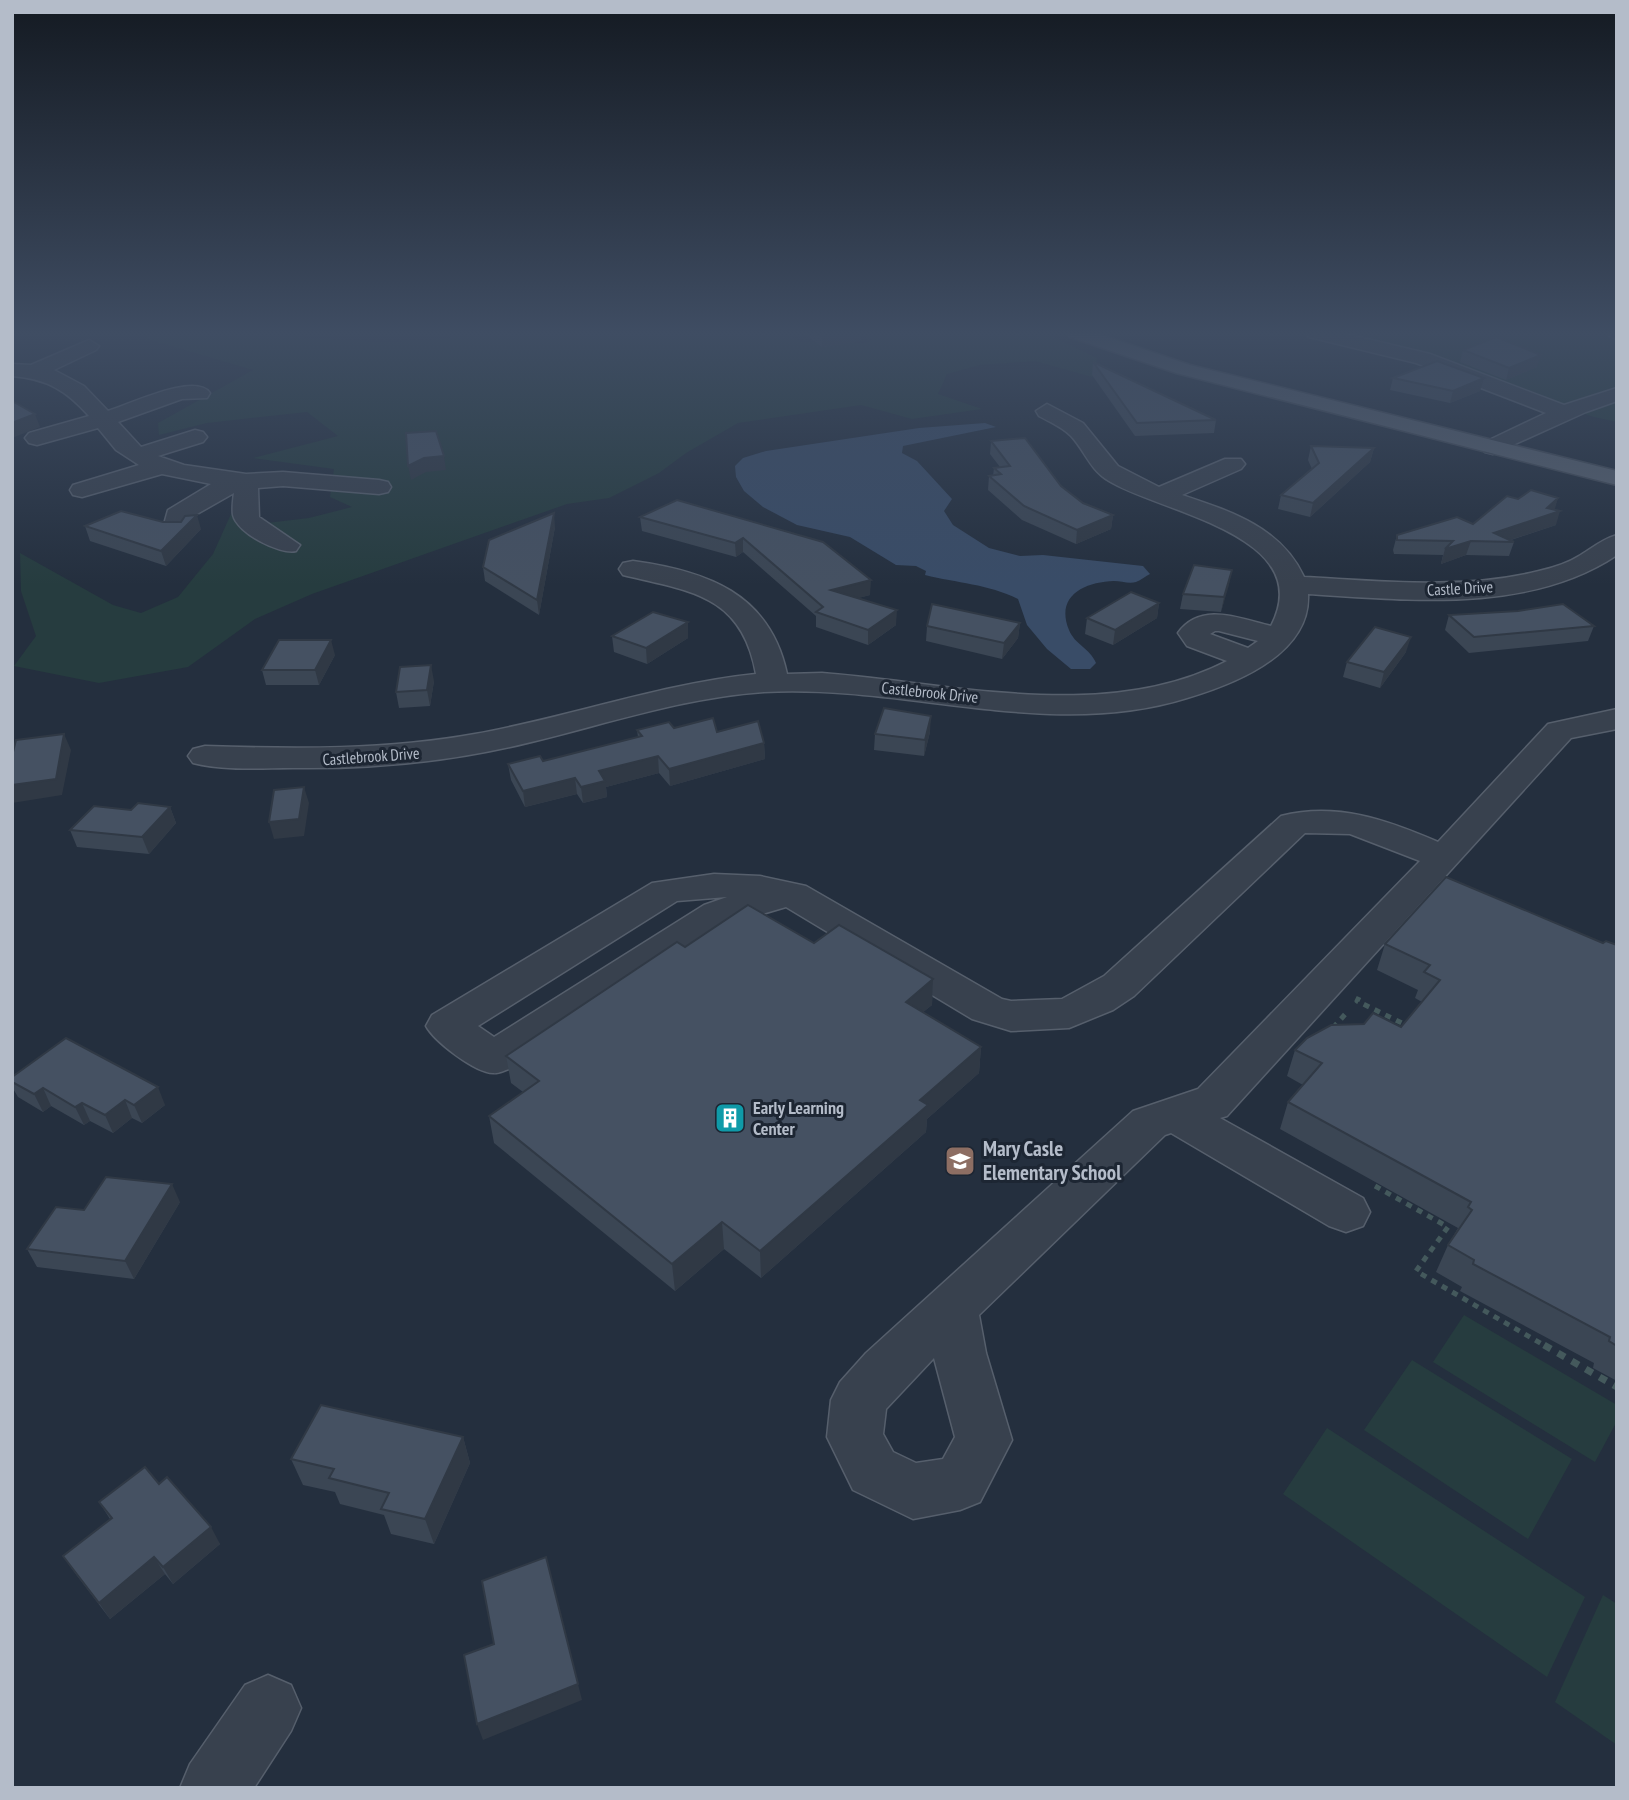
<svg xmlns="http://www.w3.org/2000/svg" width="1629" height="1800" viewBox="0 0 1629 1800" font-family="'PT Sans Narrow',sans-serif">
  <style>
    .green { fill: #263c3f }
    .water { fill: #394c67 }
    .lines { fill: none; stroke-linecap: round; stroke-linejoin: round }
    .minor-casing { stroke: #565f6c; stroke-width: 3 }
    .major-casing { stroke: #414a57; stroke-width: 3 }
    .path-far1 { stroke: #44595c; stroke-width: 5; stroke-dasharray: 6 6; stroke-linecap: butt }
    .path { stroke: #44595c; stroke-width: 7; stroke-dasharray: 8 8; stroke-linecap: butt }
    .minor { fill: #38414e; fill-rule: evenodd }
    .major { fill: #56606e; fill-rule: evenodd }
    .wall { fill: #3b4654 }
    .shaded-wall { fill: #303945 }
    .building { fill: #455162; stroke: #303945; stroke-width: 2 }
    .labels { text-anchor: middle; stroke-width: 6; stroke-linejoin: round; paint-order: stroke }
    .far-street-label { font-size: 16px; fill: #b4bcc9; stroke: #1d2633 }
    .poi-label { font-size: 18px; font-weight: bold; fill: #b4bcc9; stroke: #1d2633; text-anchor: start }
    .near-poi-label { font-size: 21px; font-weight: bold; fill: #b4bcc9; stroke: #1d2633; text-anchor: start }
  </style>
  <rect width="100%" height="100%" fill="#242f3e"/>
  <!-- green -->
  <g class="green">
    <polygon points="140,333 281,333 308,338 385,342 439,339 475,333 785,333 801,342 866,343 872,340 857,333 946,336 954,333 1045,333 1097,358 1092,377 1035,361 980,365 947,374 938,394 982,409 912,419 861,405 738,423 686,453 659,473 609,498 567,504 312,594 255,619 188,667 99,683 14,666 36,636 21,591 20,553 113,605 141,613 178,597 213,554 231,514 241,526 309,518 352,507 330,497 334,469 253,458 338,436 307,412 207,423 159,435 158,423 253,370 148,339"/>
    <polygon points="1339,333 1617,333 1617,422 1594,417"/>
    <polygon points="1464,1315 1617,1405 1617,1421 1595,1462 1433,1362"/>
    <polygon points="1412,1360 1572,1459 1528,1539 1364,1430"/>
    <polygon points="1327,1428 1585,1597 1547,1677 1283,1494"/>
    <polygon points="1603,1595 1617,1604 1617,1745 1555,1702"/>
  </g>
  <!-- water -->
  <path class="water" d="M985,423l11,4 -93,19 -1,7 15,8 35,38 -8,12 9,14 36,23 31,8 23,-1 100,11 7,8c-4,2 -9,6 -14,8 -7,2 -15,-1 -22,-1 -30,1 -59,15 -45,49 6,15 21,18 27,33l-6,6h-19l-24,-20 -20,-24 -9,-26c-30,-15 -61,-16 -93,-24l1,-4 -10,-5 -20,-1 -46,-28 -53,-12 -34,-18 -19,-16 -8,-14 -1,-11 8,-8 23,-7 153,-23z"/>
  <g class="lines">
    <!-- minor casing -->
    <g class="minor-casing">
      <g id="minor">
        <polygon points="1306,333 1342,333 1430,354 1564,405 1617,388 1617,401 1586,412 1493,454 1485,452 1481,447 1485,442 1546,413 1416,363 1309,337"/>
        <polygon points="1605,333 1617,333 1617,340"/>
        <path d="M89,340l10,6 -3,4 -42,20 30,16 24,25c21,-6 87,-39 102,-18l-3,5 -25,1 -64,23 23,25 54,-17 8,2 4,5 -4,5 -45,14 26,9 62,9 37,-2 96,8 9,2 3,5 -3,5 -9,2 -96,-8 -25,2 1,29 41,28 -4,6c-16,4 -59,-18 -63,-36 -1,-6 0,-15 1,-22l-44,25 -5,16h-18l-4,-6 5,-18 43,-26 -49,-10 -80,23 -9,-2 -3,-5 3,-5 66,-20 -23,-15 -18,-22 -61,17 -8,-2 -4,-5 4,-5 60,-17c-23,-26 -42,-37 -77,-40v-12l19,1z"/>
        <path d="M1047,404l36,19 35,43 41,21 66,-28h16l4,5 -4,5 -59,26c48,16 99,32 122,82 77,4 159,13 235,-6 13,-3 29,-8 40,-15 13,-8 24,-17 38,-21v20c-88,59 -209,45 -309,39 3,61 -74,90 -121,104 -137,43 -283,-14 -423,-6 -87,6 -169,36 -254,55 -71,16 -144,22 -217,21 -32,0 -68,3 -100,-5l-5,-7 5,-7 12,-3c90,3 181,4 270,-12 95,-17 185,-50 281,-60 -14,-80 -67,-83 -133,-99l-4,-6 4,-6 10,-2c73,10 137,32 154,113l35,-1c130,10 283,51 405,-12l-40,-15 -9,-13c23,-32 62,-14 93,-7 48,-91 -112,-114 -162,-145 -19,-11 -24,-30 -38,-45 -9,-9 -21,-14 -32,-20l-3,-5zM1215,631h4l39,10 -10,7 -38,-14z"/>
        <path d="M1617,709v20l-46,9 -344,378 -7,2 143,80 7,14 -7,14 -17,6 -17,-6 -158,-93 -6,2 -186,180 7,38 26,87 -32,62 -20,8 -47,9 -60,-29 -26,-53 4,-37 9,-18 26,-29 267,-242 65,-22 222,-228 -70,-27 -45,-1 -171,163 -21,14 -44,18 -58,3 -39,-12 -186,-112 -54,16 -223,146c-4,1 -11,5 -16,4 -18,0 -59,-32 -67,-47l6,-11 220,-132 62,-9 46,2 46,10 196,113 9,2 51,-2 42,-23 177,-160c56,-14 106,4 157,26l110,-118zM727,897l-23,8 -210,132 -16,-11 199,-125zM934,1358l21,79 -12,22 -27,4 -23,-11 -10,-18 3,-25z"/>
        <polygon points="268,1675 291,1685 301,1708 291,1731 254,1788 180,1788 190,1764 245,1685"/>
      </g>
    </g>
    <!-- major casing -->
    <g class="major-casing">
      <polygon id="major" points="1067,333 1096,333 1190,365 1617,471 1617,485 1176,373 1070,337"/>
    </g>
    <!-- path-far1 -->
    <g class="path-far1">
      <polyline points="1359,997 1357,1001 1408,1026"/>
      <polyline points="1333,1028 1348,1011"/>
      <polyline points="1375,1186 1448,1227 1416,1271 1547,1347"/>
    </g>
    <!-- path -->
    <polyline class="path" points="1544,1345 1617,1387"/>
    <!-- minor -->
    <use href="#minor" class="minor"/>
    <!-- major -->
    <use href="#major" class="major"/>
  </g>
  <!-- wall -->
  <g class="wall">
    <polygon points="804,333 861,333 861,341 822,347"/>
    <polygon points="1463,350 1537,367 1506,380 1460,362"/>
    <polygon points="1093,362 1216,420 1214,433 1135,436 1092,375"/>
    <polygon points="1393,378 1480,391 1450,403 1390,390"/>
    <polygon points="991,441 1061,486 1083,503 1113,515 1111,529 1076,544 1022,520 988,490 989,476 993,476 994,468 1000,467 990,454"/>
    <polygon points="1311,446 1374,448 1370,462 1310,517 1278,509 1281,495 1312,469 1308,460"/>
    <polygon points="1558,498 1554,509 1556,525 1511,540 1514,542 1509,556 1466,555 1441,564 1443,555 1394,554 1393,550 1397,535 1473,524 1518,499"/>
    <polygon points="677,500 870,595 858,598 896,625 868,645 816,627 816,616 743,552 736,557 642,531 640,517"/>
    <polygon points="163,522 201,529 166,566 90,541 85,526"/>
    <polygon points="555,527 539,615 485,581 483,567"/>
    <polygon points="1232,570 1221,612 1180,609 1183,594"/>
    <polygon points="1159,603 1157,618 1113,645 1085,634 1087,618"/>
    <polygon points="1449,615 1594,626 1588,641 1469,653 1445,630"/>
    <polygon points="1020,623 1018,638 1002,659 926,641 927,626"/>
    <polygon points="612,636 688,638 647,664 614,652"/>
    <polygon points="1406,652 1380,688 1343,677 1347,662"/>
    <polygon points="335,655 319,685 266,685 262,670"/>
    <polygon points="434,681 430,706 399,708 396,692"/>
    <polygon points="674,728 717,732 764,743 765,759 670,786 659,773 606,787 607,797 583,803 577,794 525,807 511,780 508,764 543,761 638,737 637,730"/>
    <polygon points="930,732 924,756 874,750 875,734"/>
    <polygon points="170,807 176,823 149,854 77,847 70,830 131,810"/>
    <polygon points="814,943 933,979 932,1005 923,1012 981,1047 979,1073 927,1119 926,1132 761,1278 724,1249 675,1291 494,1143 489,1116 523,1092 511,1083 506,1056 685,947"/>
    <polygon points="1603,943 1617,945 1617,1381 1593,1368 1594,1363 1460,1291 1462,1287 1436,1272 1448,1245 1458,1228 1280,1129 1288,1102 1303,1085 1287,1076 1295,1050 1401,1027 1422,1002 1415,998 1418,990 1377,970 1385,944"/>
    <polygon points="12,1077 165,1105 142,1123 132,1118 113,1133 90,1121 84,1125 51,1106 43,1112 18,1097 12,1087"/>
    <polygon points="180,1202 134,1279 37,1267 27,1249"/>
    <polygon points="463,1437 470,1463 434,1544 391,1534 384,1515 340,1504 335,1492 303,1485 291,1459"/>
    <polygon points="159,1484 220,1544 173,1584 165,1574 110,1619 75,1573 63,1556 110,1519 99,1502"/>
  </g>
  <!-- shaded-wall -->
  <g class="shaded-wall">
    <polygon points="836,333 861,333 861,341 822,347 822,335"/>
    <polygon points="1541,355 1537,367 1506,380 1509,368"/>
    <polygon points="1484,378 1480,391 1450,403 1453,391"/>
    <polygon points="35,414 40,427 12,438 12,423"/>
    <polygon points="1374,448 1370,462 1310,517 1313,503"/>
    <polygon points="444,456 446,470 426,472 411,480 408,466 424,458"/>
    <polygon points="1558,498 1554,512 1560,511 1556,525 1507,541 1494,533 1547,508"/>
    <polygon points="554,513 555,527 539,615 537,600"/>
    <polygon points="197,515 201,529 166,566 161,551"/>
    <polygon points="1113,515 1111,529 1076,544 1077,530"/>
    <polygon points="743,538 743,552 736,557 735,543"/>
    <polygon points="1471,541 1466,555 1441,564 1445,549"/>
    <polygon points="1232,570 1229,585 1221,612 1224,597"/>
    <polygon points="871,580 870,595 831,605 831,590"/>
    <polygon points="1159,603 1157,618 1113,645 1115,630"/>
    <polygon points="897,610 896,625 868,645 868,630"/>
    <polygon points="688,622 688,638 647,664 646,648"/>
    <polygon points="1020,623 1018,638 1002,659 1004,643"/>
    <polygon points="1411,637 1406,652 1380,688 1384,672"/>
    <polygon points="331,640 335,655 319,685 315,670"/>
    <polygon points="431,665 434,681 430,706 427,690"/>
    <polygon points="931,716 930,732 924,756 925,740"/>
    <polygon points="64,734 71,750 62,795 12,803 12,785"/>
    <polygon points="764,743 765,759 670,786 669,769"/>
    <polygon points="658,756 659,773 606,787 607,797 583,803 581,787 599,771"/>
    <polygon points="575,778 577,794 525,807 523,791"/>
    <polygon points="304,787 309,803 304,836 274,839 269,822"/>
    <polygon points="170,807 176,823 149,854 142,837"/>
    <polygon points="933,979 932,1005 904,1028 906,1002"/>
    <polygon points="981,1047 979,1073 927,1119 926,1132 761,1278 760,1251 920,1100"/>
    <polygon points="158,1087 165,1105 142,1123 134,1105"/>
    <polygon points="43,1088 51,1106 43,1112 34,1094"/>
    <polygon points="125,1100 132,1118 113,1133 105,1115"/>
    <polygon points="82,1103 90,1121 84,1125 75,1107"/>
    <polygon points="172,1184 180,1202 134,1279 125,1261"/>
    <polygon points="722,1222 724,1249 675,1291 672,1264"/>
    <polygon points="463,1437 470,1463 434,1544 425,1519"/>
    <polygon points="211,1527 220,1544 173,1584 163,1567"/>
    <polygon points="154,1557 165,1574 110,1619 99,1603"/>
    <polygon points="578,1684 582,1700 483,1740 477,1724"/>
  </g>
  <!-- building -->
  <g class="building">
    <polygon points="1496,337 1541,355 1509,368 1463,350"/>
    <polygon points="1437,361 1484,378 1453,391 1393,378"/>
    <polygon points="1093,362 1216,420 1137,423"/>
    <polygon points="12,401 35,414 12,423"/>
    <polygon points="436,431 444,456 424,458 408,466 406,433"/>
    <polygon points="1025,438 1061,486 1083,503 1113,515 1077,530 1024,506 989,476 1001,474 994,468 1010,466 991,441"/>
    <polygon points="1311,446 1374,448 1313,503 1281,495 1319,463"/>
    <polygon points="1531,490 1558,498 1547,508 1560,511 1494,533 1514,542 1471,541 1445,549 1453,541 1397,540 1397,535 1457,517 1473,524 1507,496 1518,499"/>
    <polygon points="677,500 823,542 871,580 831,590 897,610 868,630 816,612 823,607 743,538 735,543 640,517"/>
    <polygon points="121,511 163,522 181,522 185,516 197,515 161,551 85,526"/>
    <polygon points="554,513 537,600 483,567 489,540"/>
    <polygon points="1194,565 1232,570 1224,597 1183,594"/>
    <polygon points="1131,592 1159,603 1115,630 1087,618"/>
    <polygon points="932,604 1020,623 1004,643 927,626"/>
    <polygon points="1563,604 1594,626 1474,637 1449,615 1518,611"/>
    <polygon points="653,612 688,622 646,648 612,636"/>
    <polygon points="1375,627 1411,637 1384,672 1347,662"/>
    <polygon points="279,640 331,640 315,670 262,670"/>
    <polygon points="431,665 427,690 396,692 400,667"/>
    <polygon points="884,708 931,716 925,740 875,734"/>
    <polygon points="713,718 717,732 758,721 764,743 669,769 658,756 599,771 605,781 581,787 575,778 523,791 508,764 540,756 543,761 642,736 637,730 669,722 674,728"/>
    <polygon points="64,734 56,779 12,785 12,756 16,740"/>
    <polygon points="304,787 299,819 269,822 274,790"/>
    <polygon points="138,803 170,807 142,837 70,830 94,806 131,810"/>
    <polygon points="1446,877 1603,943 1606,941 1617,945 1617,1346 1609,1341 1610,1337 1473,1264 1474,1260 1448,1245 1472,1210 1468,1207 1471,1202 1288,1102 1322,1063 1295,1050 1307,1038 1331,1025 1364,1024 1373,1013 1401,1027 1440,980 1424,972 1430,965 1385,944"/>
    <polygon points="748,905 814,943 839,925 933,979 906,1002 981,1047 920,1100 928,1105 760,1251 722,1222 672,1264 489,1116 539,1081 506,1056 677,942 685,947"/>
    <polygon points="66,1038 158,1087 134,1105 125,1100 105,1115 82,1103 75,1107 43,1088 34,1094 12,1082 12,1077"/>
    <polygon points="106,1177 172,1184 125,1261 27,1249 56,1207 84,1210"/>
    <polygon points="321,1405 463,1437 425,1519 381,1509 389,1493 329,1478 334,1469 291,1459"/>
    <polygon points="145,1467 159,1484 167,1477 211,1527 163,1567 154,1557 99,1603 63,1556 112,1518 99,1502"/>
    <polygon points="546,1557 578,1684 477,1724 464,1655 494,1644 482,1581"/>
  </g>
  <!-- sky -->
  <linearGradient id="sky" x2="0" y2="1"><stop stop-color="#141a22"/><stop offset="0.57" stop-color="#3f4d63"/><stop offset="1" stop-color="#3f4d63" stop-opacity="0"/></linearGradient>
  <rect width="1629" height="585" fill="url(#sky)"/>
  <!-- icons -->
  <defs>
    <g id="building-square" transform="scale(1.575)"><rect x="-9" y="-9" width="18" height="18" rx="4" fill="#0f9aa8" stroke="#1d2633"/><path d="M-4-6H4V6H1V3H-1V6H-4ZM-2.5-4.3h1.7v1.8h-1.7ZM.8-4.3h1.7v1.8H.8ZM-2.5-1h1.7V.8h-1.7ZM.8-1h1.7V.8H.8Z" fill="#fff"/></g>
    <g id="school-square" transform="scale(1.575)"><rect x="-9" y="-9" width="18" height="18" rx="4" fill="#8d6e63" stroke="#1d2633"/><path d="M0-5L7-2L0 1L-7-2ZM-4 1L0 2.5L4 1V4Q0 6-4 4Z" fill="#fff"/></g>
  </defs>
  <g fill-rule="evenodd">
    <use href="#building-square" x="730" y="1118"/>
    <use href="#school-square" x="960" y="1161"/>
  </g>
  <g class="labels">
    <!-- far-street labels -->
    <g class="far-street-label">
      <text transform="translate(1460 588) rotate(-3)" y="6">Castle Drive</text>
      <text transform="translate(930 692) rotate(6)" y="6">Castlebrook Drive</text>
      <text transform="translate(371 756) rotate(-4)" y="6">Castlebrook Drive</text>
    </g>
    <!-- poi labels -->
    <g class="poi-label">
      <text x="753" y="1114">Early Learning<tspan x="753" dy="21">Center</tspan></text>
    </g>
    <!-- near-poi labels -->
    <g class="near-poi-label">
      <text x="983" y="1156">Mary Casle<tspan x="983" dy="24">Elementary School</tspan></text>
    </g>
  </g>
  <!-- border -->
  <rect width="1629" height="1800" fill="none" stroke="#b4bcc9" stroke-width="28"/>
</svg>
